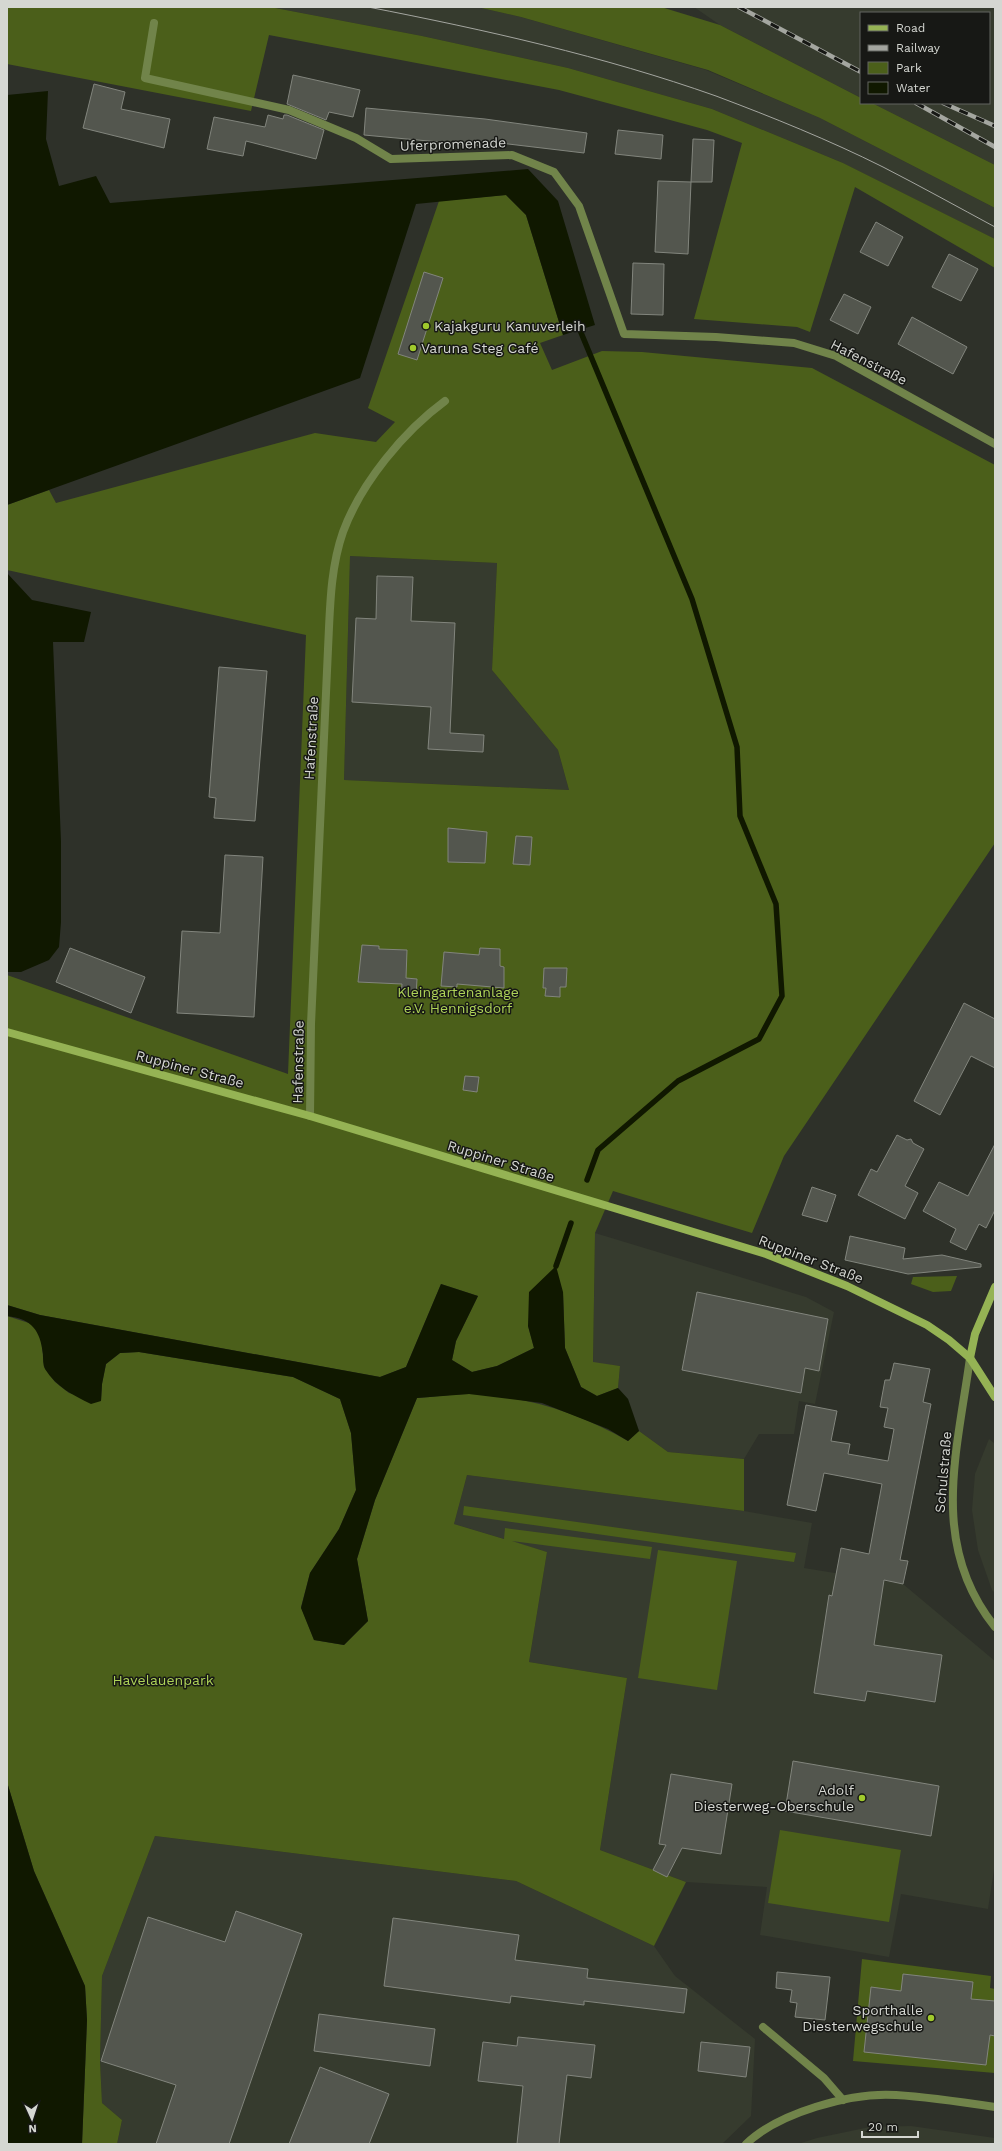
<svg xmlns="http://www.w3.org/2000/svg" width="1002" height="2151" viewBox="0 0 1002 2151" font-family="'Work Sans',sans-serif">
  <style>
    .built { fill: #363b2e }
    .green { fill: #4b5f1a; fill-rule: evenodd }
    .water { fill: #101800 }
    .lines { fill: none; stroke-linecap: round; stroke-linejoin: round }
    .stream { stroke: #101800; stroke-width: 5.5 }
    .building { fill: #53564e; stroke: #82857d }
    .minor { stroke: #71844a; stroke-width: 8 }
    .secondary { stroke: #95b354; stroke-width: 8 }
    .tram { stroke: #a4a6a0; stroke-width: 1 }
    .rail-casing { stroke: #a4a6a0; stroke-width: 4.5 }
    .rail { stroke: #171815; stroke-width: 3; stroke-dasharray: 9; stroke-linecap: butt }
    .poi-dot { fill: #a0c92c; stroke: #171815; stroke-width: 1.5 }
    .labels { text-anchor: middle; stroke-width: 3; stroke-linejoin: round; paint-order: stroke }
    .street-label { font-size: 14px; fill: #d5d7d2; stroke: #171815 }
    .poi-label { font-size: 14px; fill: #d5d7d2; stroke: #171815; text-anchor: start }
    .park-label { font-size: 14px; fill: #aed358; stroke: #171815 }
  </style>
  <rect width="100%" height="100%" fill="#2e3129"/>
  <!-- built -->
  <g class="built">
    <polygon points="270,7 477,7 521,17 706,70 820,118 995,208 995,239 843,163 712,109 568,68 422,36"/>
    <polygon points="694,7 995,7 995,165 872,103 989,103 989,13 861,13 861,98 720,25"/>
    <polygon points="350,556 497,563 492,670 558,750 569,790 344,780"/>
    <polygon points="595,1233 806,1297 834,1312 815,1404 799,1401 794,1434 759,1434 744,1459 668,1452 639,1431 628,1399 618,1388 620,1366 593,1363"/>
    <polygon points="989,1439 995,1444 995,1593 992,1590 978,1550 972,1510 975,1474"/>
    <polygon points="467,1475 744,1511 812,1523 804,1568 903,1584 995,1661 995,1863 988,1909 901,1894 889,1957 760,1935 767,1887 686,1882 600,1850 627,1678 529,1662 547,1552 454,1524"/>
    <polygon points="155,1836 516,1881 654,1946 675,1976 755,2039 751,2116 722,2144 117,2144 122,2120 102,2103 100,2061 102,1976"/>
    <polygon points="911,2126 995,2138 995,2144 798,2144 817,2138 870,2127"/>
  </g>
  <!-- green -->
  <g class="green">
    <polygon points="7,7 270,7 422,36 568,68 712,109 843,163 995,239 995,268 855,187 810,332 797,327 694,319 742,143 707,130 559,90 269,35 251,111 7,64"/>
    <polygon points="477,7 661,7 720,25 861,98 861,103 872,103 995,165 995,208 820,118 708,70 521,17"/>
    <path d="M506,195l20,20 37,120 -23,8 12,27 50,-19 40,1 170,16 183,97v378l-211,313 -32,77 -139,-42 -18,42 -2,129 27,4 -2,22 -21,8 -16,-9 -16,-39 -2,-56 -35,34 6,22 -37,18 -25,6 -20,-12 4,-19 22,-45 -37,-12 -35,83 -26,10 -340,-62 -33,-10v-330l281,99 18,-439 -299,-65v-65l42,-15 7,13 259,-70 61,9 19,-20 -27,-14 71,-207zM350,556l147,7 -5,107 66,80 11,40 -225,-10z"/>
    <polygon points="957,1276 951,1291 933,1292 911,1284 913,1277"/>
    <path d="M7,1316l25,8 9,13 3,30 11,15 14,11 32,8 1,-17 4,-20 14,-11 19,-1 154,25 47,22 11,34 5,57 -17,39 -29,44 -9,34 13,33 30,5 24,-24 -11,-62 18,-59 42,-102c17,-1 35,-4 52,-4 56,1 111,19 159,47l11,-10 29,21 76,7v52l-277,-36 -13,49 50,15 1,-11 147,19 -2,12 -138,-18 35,11 -18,110 98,16 -27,172 86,32 -32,64 -138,-65 -361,-45 -53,140 -2,85 2,42 20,17 -5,24h-35l5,-124 -2,-34 -51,-115 -27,-89z"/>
    <polygon points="464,1506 796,1553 794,1562 463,1515"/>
    <polygon points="658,1550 737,1561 717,1690 638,1678"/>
    <polygon points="780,1830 901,1850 889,1922 768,1903"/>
    <polygon points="862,1959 991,1976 990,1988 995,1989 995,2073 853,2061"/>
  </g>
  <!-- water -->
  <g class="water">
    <polygon points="48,91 46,139 59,186 96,176 110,203 528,169 558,201 595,325 563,335 526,215 506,195 416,204 360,378 7,505 7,95"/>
    <polygon points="7,573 32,600 91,612 84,642 53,642 61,842 61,922 59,947 49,960 21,972 7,972"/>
    <path d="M556,1266l7,26 2,56 16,39 16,9 21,-8 10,11 11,32 -11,10 -20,-12 -66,-26 -73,-9 -52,4 -42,102 -18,59 11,62 -24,24 -30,-5 -13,-32 9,-35 29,-44 17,-39 -5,-57 -11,-34 -47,-22 -154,-25 -19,1 -14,11 -4,20 -1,17 -10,3c-18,-9 -35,-17 -46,-35 -2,-4 -2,-10 -2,-15 -3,-24 -11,-35 -36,-38v-11l33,10 340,62 26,-10 35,-83 37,12 -22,45 -4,19 20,12 25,-6 37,-18 -6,-22 1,-34z"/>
    <polygon points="7,1782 34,1871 85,1986 87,2020 82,2144 7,2144"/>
  </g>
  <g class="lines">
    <!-- stream -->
    <g class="stream">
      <polyline points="577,323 692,599 737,747 740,816 776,904 782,996 759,1039 678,1081 598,1150 587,1180"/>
      <polyline points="556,1266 571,1223"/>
    </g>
  </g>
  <!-- building -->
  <g class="building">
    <polygon points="293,75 360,90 353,117 329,112 326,120 287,104"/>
    <polygon points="94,84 125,92 121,109 170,119 164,148 83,128"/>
    <polygon points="366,108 485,119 587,133 584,153 483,141 482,146 364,135"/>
    <polygon points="268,115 283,119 284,115 287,115 324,130 316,159 246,141 243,156 207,149 214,117 265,127"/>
    <polygon points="618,130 663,135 661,159 615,154"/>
    <polygon points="693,139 714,140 712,182 691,182"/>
    <polygon points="658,181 691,182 688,254 655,252"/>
    <polygon points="876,222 903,237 888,266 860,252"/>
    <polygon points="949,254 978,269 961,301 932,287"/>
    <polygon points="633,263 664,264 663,315 631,314"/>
    <polygon points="424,272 443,278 417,360 398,354"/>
    <polygon points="844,294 871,307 858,334 830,320"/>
    <polygon points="912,317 967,347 953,374 898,344"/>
    <polygon points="377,576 413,577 411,621 455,623 450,733 484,735 483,752 428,749 431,707 352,702 356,618 376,619"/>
    <polygon points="219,667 267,671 255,821 214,818 216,798 209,797"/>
    <polygon points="448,828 487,832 485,863 448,862"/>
    <polygon points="516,836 532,837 530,865 513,864"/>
    <polygon points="225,855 263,857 254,1017 177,1013 182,931 220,933"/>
    <polygon points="362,945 379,946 379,949 407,950 406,978 417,979 416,996 401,995 402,984 358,982"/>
    <polygon points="70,948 145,977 131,1013 56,982"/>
    <polygon points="480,948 500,949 500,966 504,967 504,988 457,984 457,987 441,986 444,952 479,955"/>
    <polygon points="544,968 567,968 566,987 560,987 560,997 545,996 546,988 543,988"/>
    <polygon points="964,1003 995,1019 995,1068 971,1056 940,1115 914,1101"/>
    <polygon points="465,1076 479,1077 477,1092 463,1090"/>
    <polygon points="897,1135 907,1140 911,1139 913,1143 924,1149 905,1186 918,1193 905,1219 858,1195 871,1169 877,1172"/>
    <polygon points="995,1144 995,1210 986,1228 979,1224 966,1250 950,1242 956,1229 923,1211 939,1182 968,1196"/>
    <polygon points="812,1187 836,1195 827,1222 802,1215"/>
    <polygon points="850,1236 905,1248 903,1259 942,1255 981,1264 981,1267 908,1274 845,1260"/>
    <polygon points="697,1292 828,1319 819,1371 805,1368 801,1393 682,1370"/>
    <polygon points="894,1363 930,1369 923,1402 931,1404 900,1560 908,1561 903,1584 884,1580 874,1645 942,1655 935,1702 867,1691 865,1701 814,1693 829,1595 832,1596 841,1548 869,1554 882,1484 824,1473 816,1511 787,1505 806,1405 837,1411 831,1441 850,1444 848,1454 888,1461 894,1429 884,1427 888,1408 880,1407 885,1380 890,1380"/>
    <polygon points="793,1761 939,1786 931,1836 785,1811"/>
    <polygon points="671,1774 732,1784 721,1854 682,1848 667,1877 653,1870 666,1845 659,1844"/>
    <polygon points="236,1911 302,1934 229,2144 156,2144 176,2085 101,2061 148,1917 225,1942"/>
    <polygon points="393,1918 519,1935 515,1960 588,1969 587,1978 687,1989 684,2013 584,2001 584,2005 511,1996 510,2003 384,1986"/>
    <polygon points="777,1972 830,1977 825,2020 795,2017 797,2003 790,2002 792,1990 776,1988"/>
    <polygon points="903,1974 973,1982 971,1999 995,2001 995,2036 990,2035 986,2065 864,2052 871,1987 901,1991"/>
    <polygon points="319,2014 435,2029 430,2066 314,2051"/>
    <polygon points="518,2037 595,2045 591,2078 567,2075 559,2144 517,2144 523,2086 478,2081 483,2042 517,2046"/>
    <polygon points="701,2042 750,2047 746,2077 698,2071"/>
    <polygon points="320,2067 389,2094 369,2144 289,2144"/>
  </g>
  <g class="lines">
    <!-- minor -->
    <g class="minor">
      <polyline points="154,23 145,78 289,110 356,138 391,159 512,155 554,172 579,206 624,334 716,337 794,343 836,356 995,444"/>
      <path d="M310,1116l1,-92 17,-375c2,-39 2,-80 15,-117 18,-49 61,-101 102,-131"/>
      <path d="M970,1358c-13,95 -41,187 25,269"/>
      <polyline points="763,2027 824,2078 843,2100"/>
      <path d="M746,2144c32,-31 105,-52 150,-49 33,2 66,7 99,12"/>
    </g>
    <!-- secondary -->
    <g class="secondary">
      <polyline points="7,1032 310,1116 766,1254 847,1286 927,1325 949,1340 970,1358 995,1397"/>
      <polyline points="970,1358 975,1334 995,1287"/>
    </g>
    <!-- tram -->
    <path class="tram" d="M368,7c118,23 235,49 348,89 56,21 113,44 167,71 37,19 75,40 112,60"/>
    <!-- rail casing -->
    <g class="rail-casing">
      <g id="rail">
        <polyline points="739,7 861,72"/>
        <polyline points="916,103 995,147"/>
        <polyline points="943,103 995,126"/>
      </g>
    </g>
    <!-- rail -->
    <use href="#rail" class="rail"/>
  </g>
  <!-- markers -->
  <g class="poi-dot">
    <circle cx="426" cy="326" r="4"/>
    <circle cx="413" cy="348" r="4"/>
    <circle cx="862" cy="1798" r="4"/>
    <circle cx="931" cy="2018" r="4"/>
  </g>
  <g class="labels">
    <!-- street labels -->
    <g class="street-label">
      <text transform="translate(453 144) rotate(-2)" y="5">Uferpromenade</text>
      <text transform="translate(869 362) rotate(27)" y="5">Hafenstraße</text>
      <text transform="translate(311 738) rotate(-87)" y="5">Hafenstraße</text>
      <text transform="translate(298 1062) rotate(-89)" y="5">Hafenstraße</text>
      <text transform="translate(190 1069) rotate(15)" y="5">Ruppiner Straße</text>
      <text transform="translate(501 1161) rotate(17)" y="5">Ruppiner Straße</text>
      <text transform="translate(811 1259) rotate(21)" y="5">Ruppiner Straße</text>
      <text transform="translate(943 1472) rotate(-85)" y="5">Schulstraße</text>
    </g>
    <!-- poi labels -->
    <g class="poi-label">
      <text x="434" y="331">Kajakguru Kanuverleih</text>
      <text x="421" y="353">Varuna Steg Café</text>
      <text x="854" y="1795" text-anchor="end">Adolf<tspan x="854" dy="16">Diesterweg-Oberschule</tspan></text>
      <text x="923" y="2015" text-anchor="end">Sporthalle<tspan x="923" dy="16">Diesterwegschule</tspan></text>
    </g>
    <!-- park labels -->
    <g class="park-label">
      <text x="458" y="997">Kleingartenanlage<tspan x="458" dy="16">e.V. Hennigsdorf</tspan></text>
      <text x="163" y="1685">Havelauenpark</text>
    </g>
  </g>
  <!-- border -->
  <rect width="1002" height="2151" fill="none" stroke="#d5d7d2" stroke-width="16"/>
  <!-- legend -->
  <rect x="860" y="12" width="130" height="92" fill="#171815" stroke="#636461"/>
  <rect x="868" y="25" width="20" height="6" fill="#95b354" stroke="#636461"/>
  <text x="896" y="32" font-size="12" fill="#d5d7d2">Road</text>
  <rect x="868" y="45" width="20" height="6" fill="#a4a6a0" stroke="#636461"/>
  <text x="896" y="52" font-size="12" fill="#d5d7d2">Railway</text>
  <rect x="868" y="62" width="20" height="12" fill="#4b5f1a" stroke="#636461"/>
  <text x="896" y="72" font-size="12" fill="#d5d7d2">Park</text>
  <rect x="868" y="82" width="20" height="12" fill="#101800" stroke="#636461"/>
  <text x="896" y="92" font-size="12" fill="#d5d7d2">Water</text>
  <!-- north arrow -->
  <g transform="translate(32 2119) rotate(177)" stroke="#171815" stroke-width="3" paint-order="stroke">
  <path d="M0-3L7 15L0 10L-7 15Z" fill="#d5d7d2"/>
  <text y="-6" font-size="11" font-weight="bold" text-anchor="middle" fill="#d5d7d2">N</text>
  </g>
  <!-- scale -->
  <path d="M862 2131v6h56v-6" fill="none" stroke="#d5d7d2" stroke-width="2"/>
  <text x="868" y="2131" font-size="12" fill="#d5d7d2" stroke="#171815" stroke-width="3" paint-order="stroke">20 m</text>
</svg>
